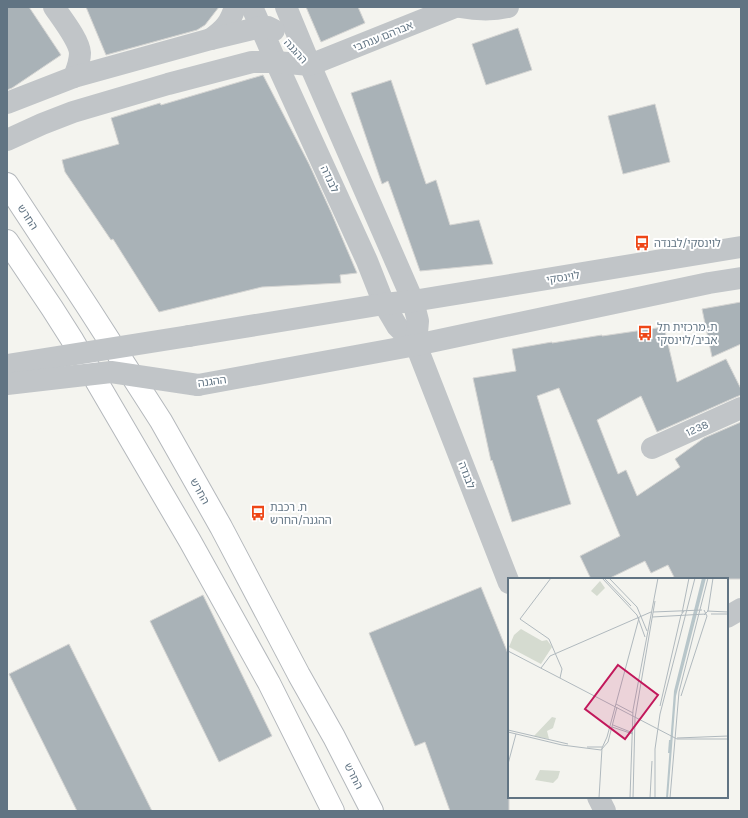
<svg xmlns="http://www.w3.org/2000/svg" width="748" height="818" viewBox="0 0 748 818" font-family="Karla,'Noto Sans Hebrew',sans-serif">
  <style>
    .building { fill: #a9b2b7; stroke: #d5d5d3 }
    .lines { fill: none; stroke-linecap: round; stroke-linejoin: round }
    .major-casing { stroke: #b4b8bc; stroke-width: 24 }
    .minor { stroke: #c1c5c8; stroke-width: 22 }
    .major { stroke: #fff; stroke-width: 22 }
    .minor-bridge { stroke: #c1c5c8; stroke-width: 22 }
    .labels { text-anchor: middle; stroke-width: 4; stroke-linejoin: round; paint-order: stroke }
    .street-label { font-size: 11px; fill: #617483; stroke: #fff }
    .poi-label { font-size: 11px; fill: #617483; stroke: #fff; text-anchor: start }
    .inset-river { fill: none; stroke: #b8c6ca; stroke-width: 2 }
    .inset-road { fill: none; stroke: #b0b9be; stroke-width: 1 }
    .view { fill: #c2185b; fill-opacity: 0.15; stroke: #c2185b; stroke-width: 2 }
    .inset-edge { fill: none; stroke: #617483; stroke-width: 2 }
  </style>
  <rect width="100%" height="100%" fill="#f4f4ef"/>
  <!-- building -->
  <g class="building">
    <polygon points="7,7 29,7 61,55 12,88 7,90"/>
    <polygon points="86,7 219,7 205,25 197,30 106,55"/>
    <polygon points="306,7 358,7 365,23 321,42"/>
    <polygon points="518,28 532,70 486,85 472,44"/>
    <polygon points="263,75 309,164 331,212 357,273 340,275 341,283 262,287 159,312 113,239 111,240 65,172 62,160 119,144 111,118 160,103 161,105"/>
    <polygon points="391,80 426,184 436,180 450,225 479,220 493,264 420,271 388,181 382,184 351,93"/>
    <polygon points="655,104 670,162 623,174 608,116"/>
    <polygon points="741,302 741,344 712,357 702,309"/>
    <polygon points="664,327 677,382 726,359 741,389 741,395 736,397 657,432 641,396 597,420 618,474 626,470 637,496 680,467 675,459 704,438 741,422 741,579 675,579 668,565 651,573 645,561 608,579 591,579 580,556 620,536 559,388 537,396 571,504 512,522 492,460 491,461 473,378 516,371 512,349 552,342 552,343 602,335 602,336"/>
    <polygon points="481,587 509,656 509,811 450,811 425,742 415,746 369,633"/>
    <polygon points="203,595 272,736 219,762 150,621"/>
    <polygon points="69,644 152,811 77,811 9,674"/>
  </g>
  <g class="lines">
    <!-- major casing -->
    <g class="major-casing">
      <g id="major">
        <polyline points="7,184 89,309 161,421 221,527 299,675 334,737 372,811"/>
        <polyline points="7,241 52,308 73,341 190,541 269,683 333,811"/>
      </g>
    </g>
    <!-- minor -->
    <g class="minor">
      <path d="M54,7c8,12 25,33 26,46 0,9 -3,16 -6,24"/>
      <polyline points="252,7 276,62 367,261 384,304 397,326 416,345 509,583"/>
      <polyline points="286,7 310,65 413,301 418,321 416,345"/>
      <path d="M460,7c17,3 31,4 48,0"/>
      <path d="M211,39c14,-10 19,-16 24,-32"/>
      <polyline points="7,103 74,77 211,39 261,27 268,27 274,30"/>
      <polyline points="7,140 42,124 73,112 168,84 252,62 276,62 310,65 455,7"/>
      <polyline points="189,336 384,304 413,301 741,247"/>
      <polyline points="198,385 416,345 709,283 741,278"/>
      <polyline points="652,448 741,408"/>
      <polyline points="727,617 741,609"/>
      <polyline points="598,797 605,811"/>
    </g>
    <!-- major -->
    <use href="#major" class="major"/>
    <!-- minor-bridge -->
    <g class="minor-bridge">
      <polyline points="7,365 189,336"/>
      <polyline points="7,384 111,372 198,385"/>
    </g>
  </g>
  <!-- icons -->
  <defs>
    <g id="bus-bare" transform="scale(1.2)"><path d="M-5-6H5V4H4V6H2V4H-2V6H-4V4H-5ZM-3.5-4V0h7V-4ZM-3.5 1.2v1.5H-2V1.2ZM2 1.2v1.5H3.5V1.2Z" fill="#ee4616" stroke="#fff" stroke-width="2.5" paint-order="stroke"/></g>
  </defs>
  <g fill-rule="evenodd">
    <use href="#bus-bare" x="642" y="243"/>
    <use href="#bus-bare" x="645" y="333"/>
    <use href="#bus-bare" x="258" y="513"/>
  </g>
  <g class="labels">
    <!-- street labels -->
    <g class="street-label">
      <text transform="translate(383 36) rotate(-22)" y="4">אברהם ענתבי</text>
      <text transform="translate(296 51) rotate(48)" y="4">ההגנה</text>
      <text transform="translate(330 179) rotate(65)" y="4">לבנדה</text>
      <text transform="translate(28 217) rotate(57)" y="4">החרש</text>
      <text transform="translate(563 277) rotate(-9)" y="4">לוינסקי</text>
      <text transform="translate(212 381) rotate(-8)" y="4">ההגנה</text>
      <text transform="translate(697 428) rotate(-24)" y="4">1238</text>
      <text transform="translate(467 475) rotate(69)" y="4">לבנדה</text>
      <text transform="translate(200 491) rotate(61)" y="4">החרש</text>
      <text transform="translate(354 776) rotate(63)" y="4">החרש</text>
    </g>
    <!-- poi labels -->
    <g class="poi-label">
      <text x="654" y="247">לוינסקי/לבנדה</text>
      <text x="657" y="331">ת. מרכזית תל<tspan x="657" dy="13">אביב/לוינסקי</tspan></text>
      <text x="270" y="511">ת. רכבת<tspan x="270" dy="13">ההגנה/החרש</tspan></text>
    </g>
  </g>
  <!-- overview -->
  <g transform="translate(508 578)">
    <rect width="220" height="220" fill="#f4f4ef"/>
    <path d="M92,3l5,7 -8,8 -6,-5zM13,51l21,12 5,-1 3,4 2,3 -11,17 -32,-17 5,-12zM44,139l4,1 -3,10 -6,3 2,8 -15,-3zM32,192l20,1 -2,7 -5,5 -18,-3z" fill="#d5dbd0"/>
    <path d="M194,0h4l-30,118 -8,102h-2l8,-107z" fill="#b8c6ca"/>
    <path class="inset-river" d="M161,175l1,-13"/>
    <path class="inset-road" d="M43,0l-31,41 29,20 13,30 -2,9M94,0l35,37 8,22M96,0l27,28M101,0l28,29 10,24M199,33l21,1M145,34l49,-2M174,35l7,-35M203,36h17M196,37l4,-4 5,-33M144,39l54,-3M0,73l169,88h51M33,90l9,-12 101,-44M173,118l26,-80 -3,-6M108,126l17,9M152,128l21,-91 3,-4M105,147l20,8M104,149l21,7M0,152l60,14M0,154l54,13 39,5M169,160l51,-2M79,169h15M93,172l7,-8 9,-35M0,186l8,-30M91,220l3,-50 5,-11 32,-119M122,220l3,-88 25,-132M125,220l2,-80 20,-117M142,220l2,-37M147,220v-49l5,-35 35,-136M162,220l9,-106 29,-114"/>
    <path class="view" d="M110,87l40,30 -33,44 -40,-30z"/>
    <rect width="220" height="220" class="inset-edge"/>
  </g>
  <!-- border -->
  <rect width="748" height="818" fill="none" stroke="#617483" stroke-width="16"/>
</svg>
